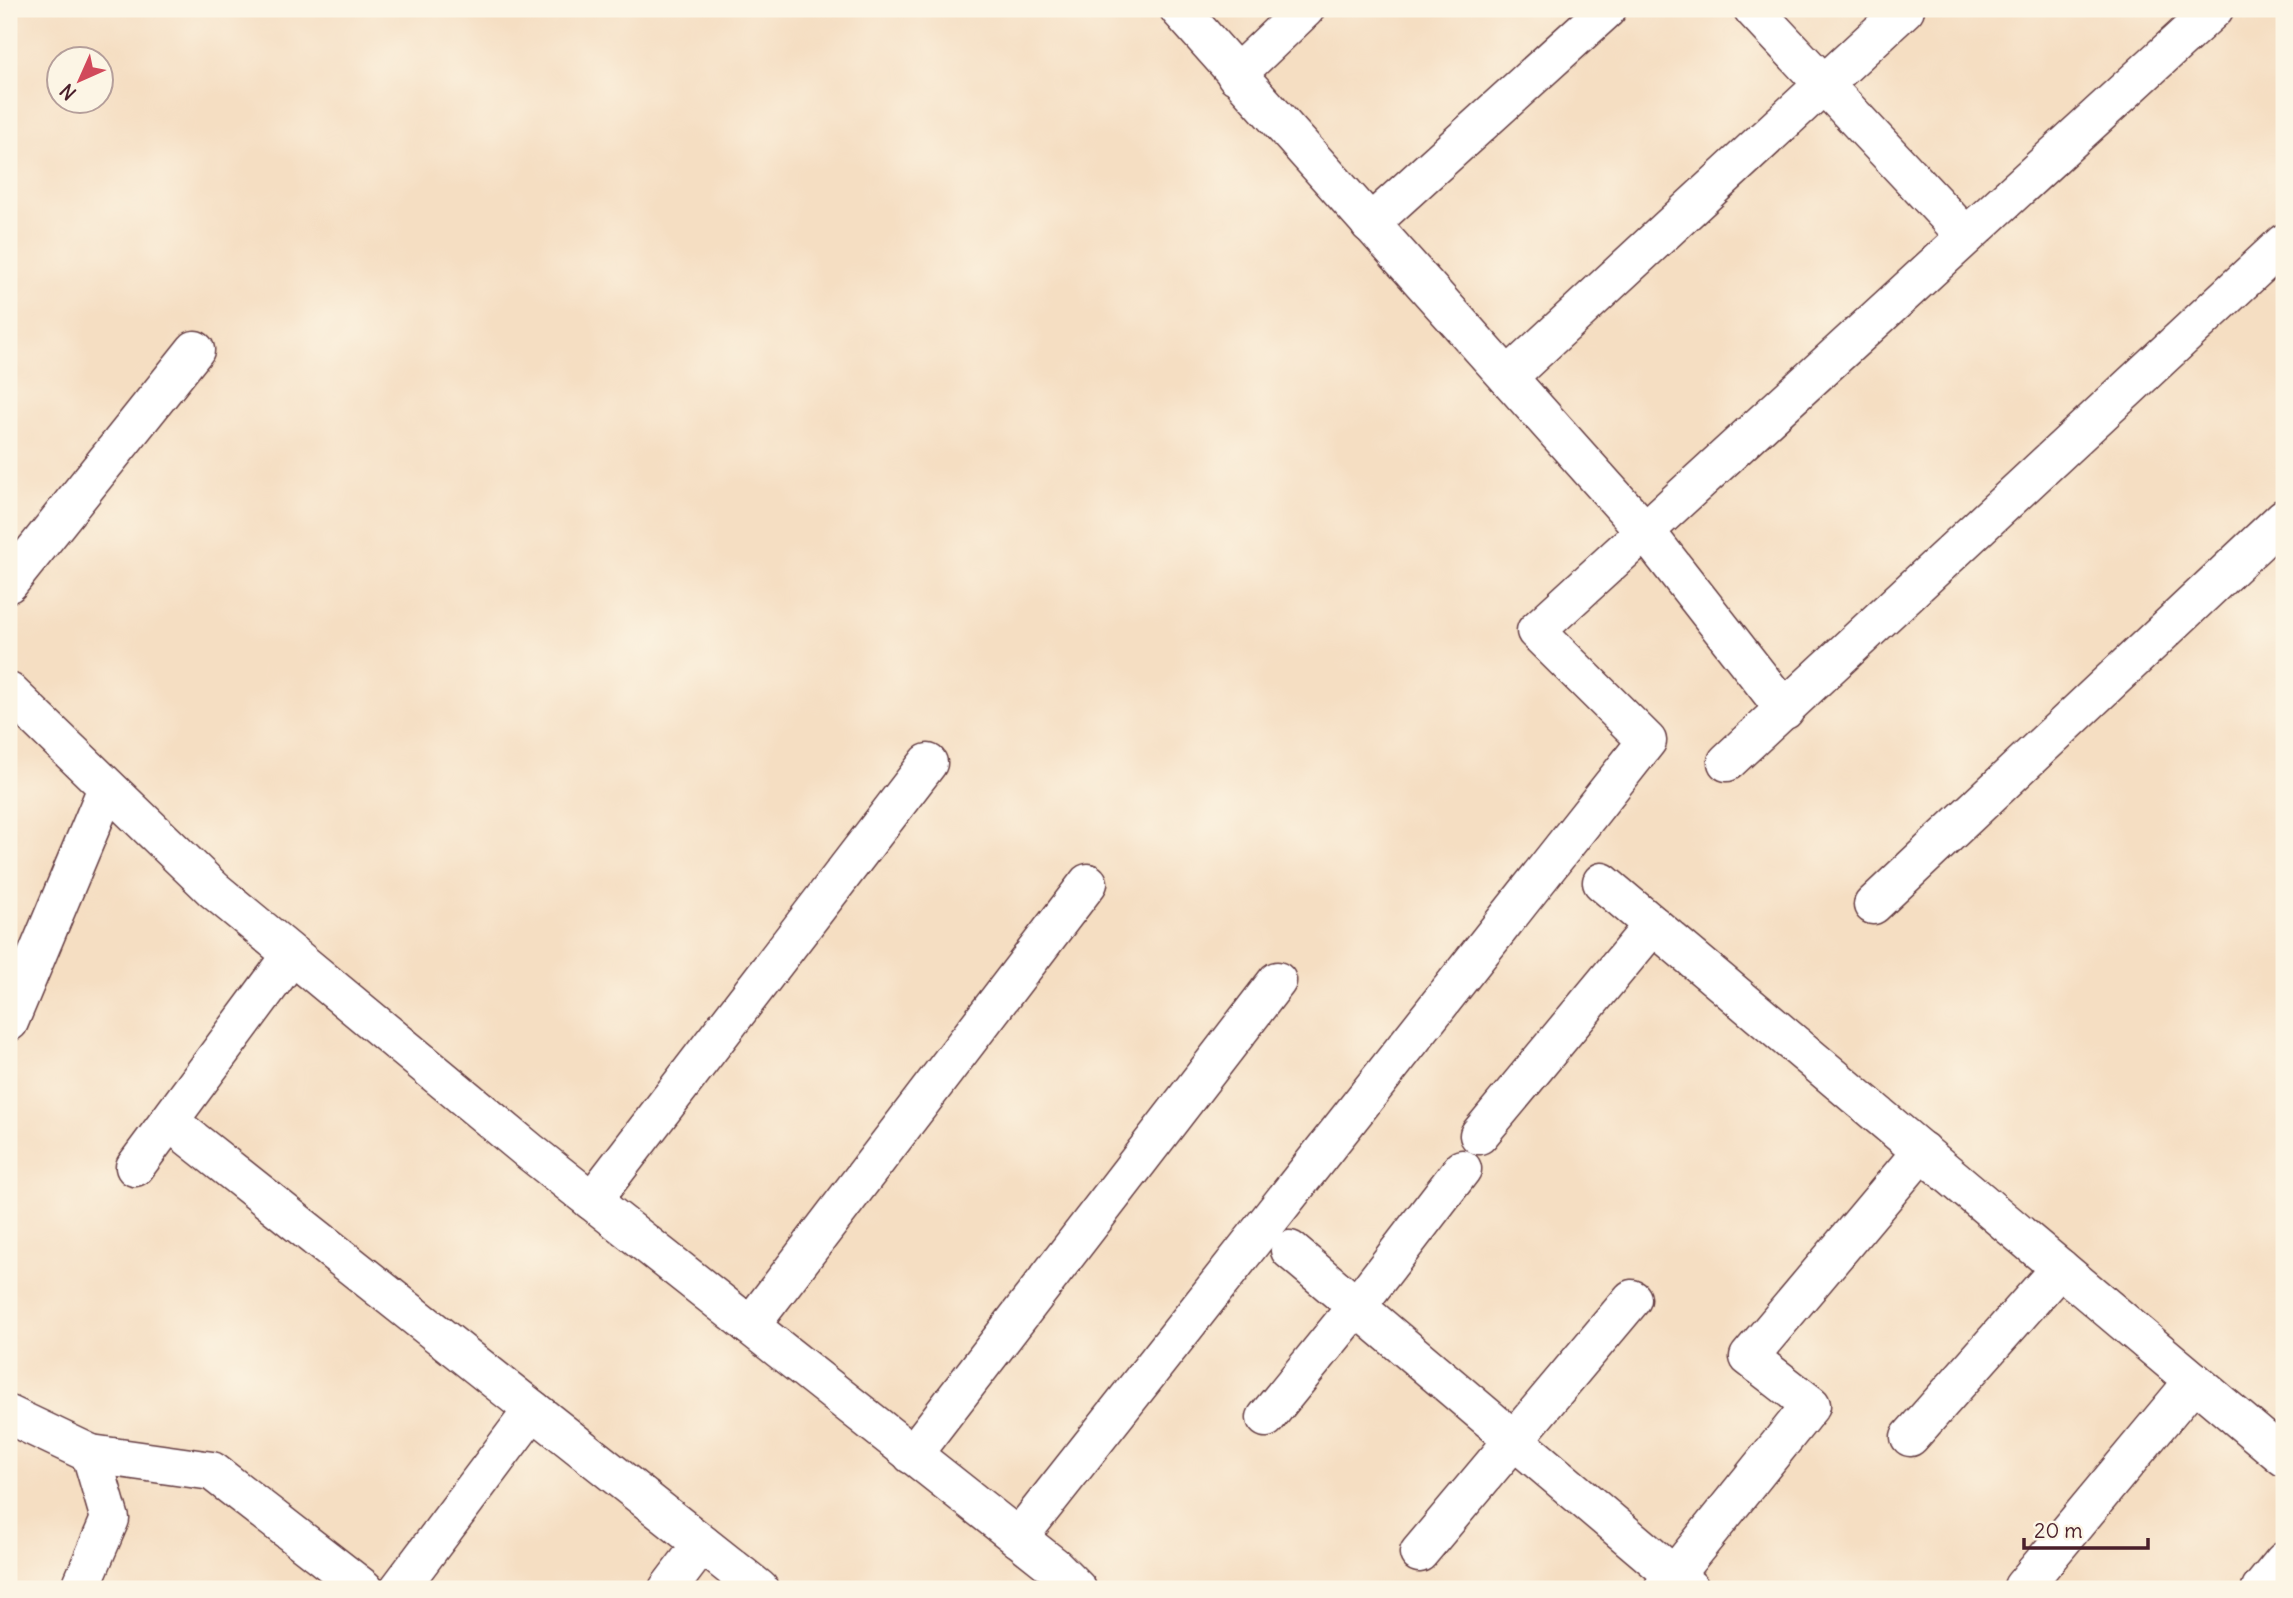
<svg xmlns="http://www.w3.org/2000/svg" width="2293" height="1598" viewBox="0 0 2293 1598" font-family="Delius,sans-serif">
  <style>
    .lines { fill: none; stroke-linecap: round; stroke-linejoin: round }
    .minor-casing { stroke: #643c42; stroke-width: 41 }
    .minor { stroke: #fff; stroke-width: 38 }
  </style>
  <rect width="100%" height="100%" fill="#fcf5e5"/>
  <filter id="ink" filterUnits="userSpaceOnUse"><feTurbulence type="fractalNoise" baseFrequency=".0143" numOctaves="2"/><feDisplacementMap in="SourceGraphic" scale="14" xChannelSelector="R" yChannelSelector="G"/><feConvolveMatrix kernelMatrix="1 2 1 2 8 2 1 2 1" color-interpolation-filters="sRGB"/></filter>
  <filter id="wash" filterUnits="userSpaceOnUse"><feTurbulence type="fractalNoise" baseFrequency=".00686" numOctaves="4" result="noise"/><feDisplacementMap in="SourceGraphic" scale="28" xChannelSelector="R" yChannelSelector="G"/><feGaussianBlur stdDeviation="1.57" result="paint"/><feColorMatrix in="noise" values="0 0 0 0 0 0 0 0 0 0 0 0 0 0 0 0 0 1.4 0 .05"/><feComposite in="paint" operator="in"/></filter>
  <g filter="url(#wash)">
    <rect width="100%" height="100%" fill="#f5dec2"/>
  </g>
  <g filter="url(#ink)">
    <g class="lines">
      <!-- minor casing -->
      <g class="minor-casing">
        <g id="minor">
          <polyline points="1179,9 1645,531 1785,710"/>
          <polyline points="1753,9 1966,236"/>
          <polyline points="1236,75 1305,9"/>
          <polyline points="1370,224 1607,9"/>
          <polyline points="1508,377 1905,9"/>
          <polyline points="9,583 195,350"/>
          <polyline points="9,692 214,890 529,1151 1055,1567 1077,1589"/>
          <polyline points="1727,762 2284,243"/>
          <polyline points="1602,882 2284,1457"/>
          <polyline points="1873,905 2284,518"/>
          <polyline points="9,1022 107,788"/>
          <polyline points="170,1122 759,1589"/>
          <polyline points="1479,1135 1653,925"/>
          <polyline points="135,1167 292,955"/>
          <polyline points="592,1201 928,763"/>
          <polyline points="1290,1250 1690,1589"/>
          <polyline points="750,1326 1088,883"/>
          <polyline points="9,1415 91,1454 212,1471 364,1589"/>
          <polyline points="1266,1418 1357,1306 1462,1169"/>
          <polyline points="1910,1437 2060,1268"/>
          <polyline points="912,1455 1277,981"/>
          <polyline points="1018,1538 1647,741 1536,631 2214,9"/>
          <polyline points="1419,1553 1632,1299"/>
          <polyline points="2023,1587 2194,1381"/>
          <polyline points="80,1589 110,1519 91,1454"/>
          <polyline points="399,1589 533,1410"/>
          <polyline points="668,1589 702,1544"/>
          <polyline points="1663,1589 1811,1405 1749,1357 1922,1151"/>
          <polyline points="2261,1589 2284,1561"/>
        </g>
      </g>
      <!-- minor -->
      <use href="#minor" class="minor"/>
    </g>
  </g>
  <!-- margin -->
  <rect width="2293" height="1598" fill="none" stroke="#fcf5e5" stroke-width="35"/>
  <!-- north arrow -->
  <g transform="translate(80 80) rotate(225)"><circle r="33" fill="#fcf5e5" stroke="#b59f9b" stroke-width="2"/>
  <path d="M0-5L12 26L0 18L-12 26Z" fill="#d1495b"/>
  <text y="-10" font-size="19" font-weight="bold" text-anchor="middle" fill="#4a1f2b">N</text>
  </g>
  <!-- scale -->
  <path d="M2024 1538v10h124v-10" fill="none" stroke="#4a1f2b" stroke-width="3.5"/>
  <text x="2034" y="1538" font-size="21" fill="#4a1f2b" stroke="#fcf5e5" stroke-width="5" paint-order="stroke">20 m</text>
</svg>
